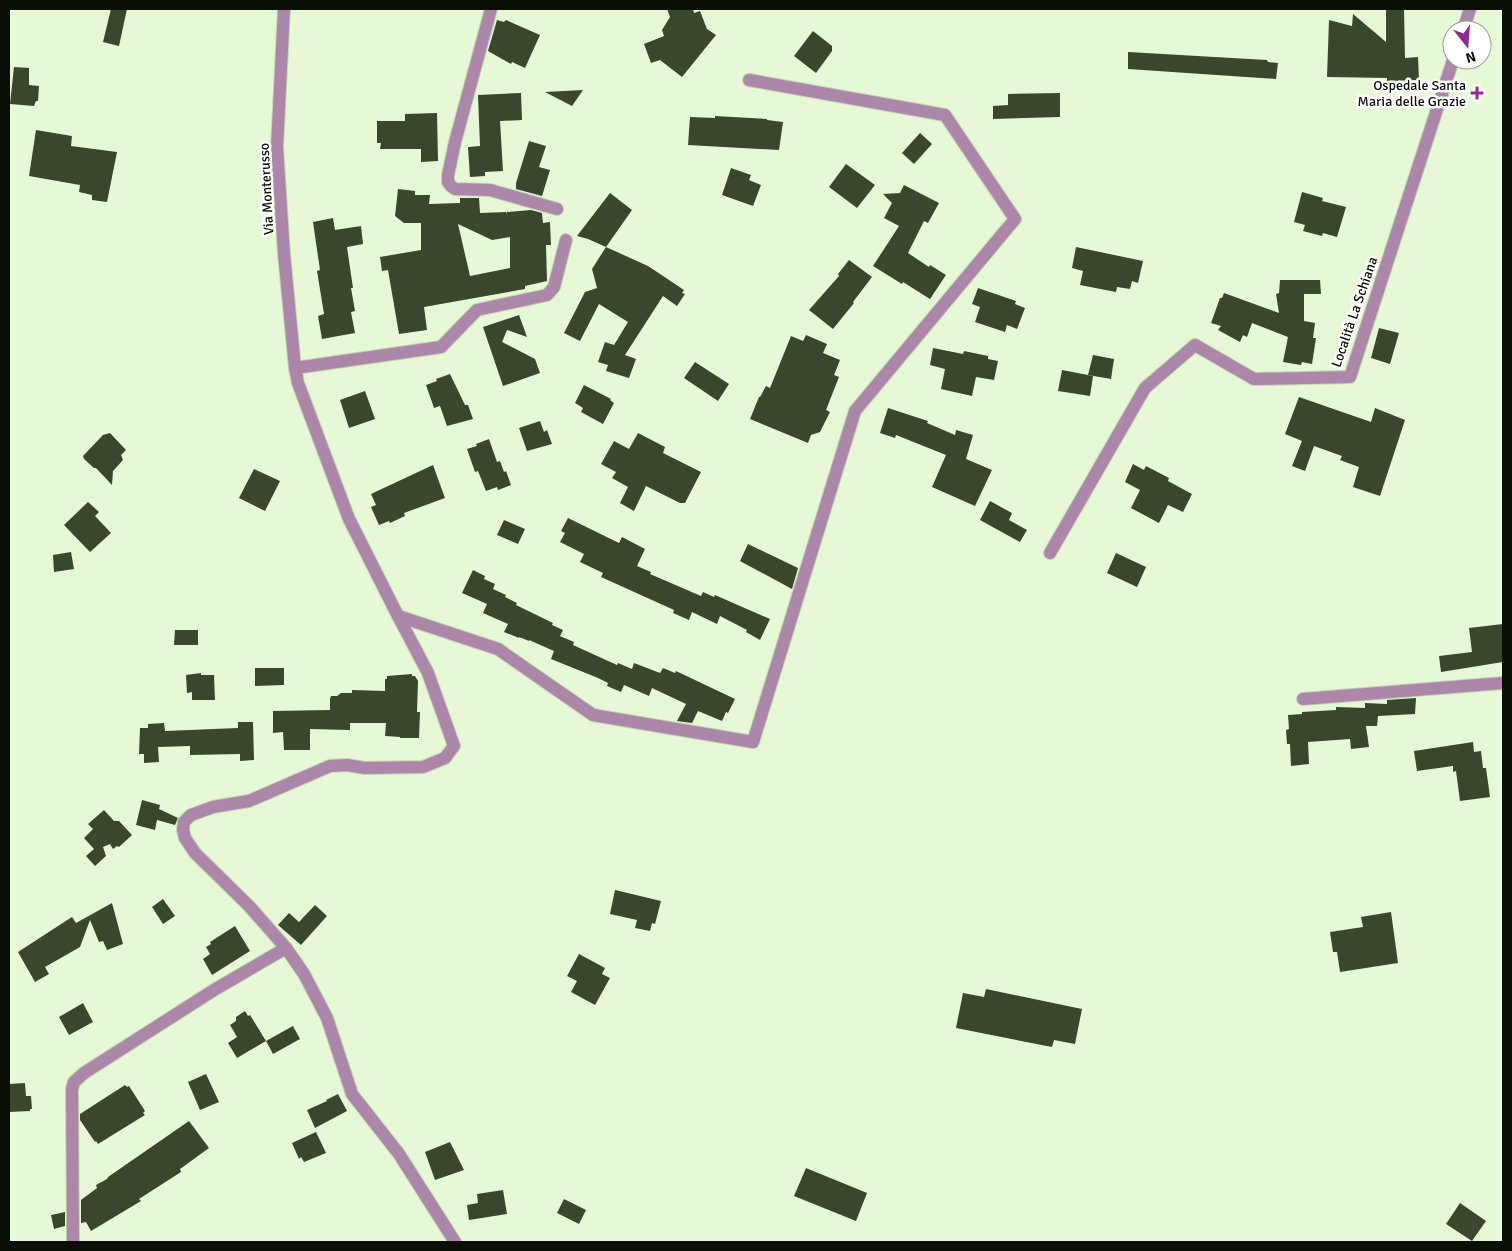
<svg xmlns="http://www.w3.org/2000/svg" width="1512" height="1251" viewBox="0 0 1512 1251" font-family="Signika,sans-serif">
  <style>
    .building { fill: #39472c; fill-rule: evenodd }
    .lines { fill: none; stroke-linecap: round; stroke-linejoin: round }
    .minor-casing { stroke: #c3d3b5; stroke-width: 14 }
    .tertiary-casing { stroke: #c3d3b5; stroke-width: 14 }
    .minor { stroke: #ac87a9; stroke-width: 12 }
    .tertiary { stroke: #ac87a9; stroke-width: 12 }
    .poi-dot { fill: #91298e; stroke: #fff; stroke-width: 2 }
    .labels { text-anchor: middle; stroke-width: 5; stroke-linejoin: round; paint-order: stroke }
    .poi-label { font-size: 14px; fill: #090f05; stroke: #fff; text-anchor: end }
    .street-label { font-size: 14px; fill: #090f05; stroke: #fff }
  </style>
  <rect width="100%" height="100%" fill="#e7f8d7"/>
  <!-- building -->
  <g class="building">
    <polygon points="111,9 127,9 119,46 103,42"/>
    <polygon points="667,9 693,9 694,13 700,11 707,29 716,35 682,77 660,60 651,63 644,44 664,36 662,30 670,17"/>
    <polygon points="1386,9 1404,9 1405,58 1418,57 1419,80 1387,81 1387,78 1327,77 1329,20 1352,26 1353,14 1386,42"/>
    <polygon points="497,20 504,22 506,20 540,35 525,68 512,62 511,64 488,51"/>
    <polygon points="813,31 832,46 832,51 816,73 794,56"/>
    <polygon points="1128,52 1267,60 1268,62 1278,63 1276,79 1128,69"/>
    <polygon points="14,67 29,68 29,85 39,86 38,101 36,101 34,106 10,104"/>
    <polygon points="583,90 572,106 545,92"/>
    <polygon points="521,93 522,120 500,121 503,171 485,172 485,176 470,177 468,147 480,146 478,95"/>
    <polygon points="1060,93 1060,117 993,119 993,106 1008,105 1008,94"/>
    <polygon points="437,113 438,161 421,162 421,149 380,149 381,143 377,143 377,121 405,121 405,114"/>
    <polygon points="715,116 767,119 767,120 783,122 779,150 688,145 690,117 715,118"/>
    <polygon points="36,130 72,136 71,146 117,152 107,202 92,200 92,195 79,192 80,185 29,176"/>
    <polygon points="920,133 932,144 914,164 902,153"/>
    <polygon points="529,141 546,146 539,167 550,170 542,196 516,189 516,183"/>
    <polygon points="846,164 875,185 857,208 829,187"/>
    <polygon points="731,168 751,175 749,180 761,185 753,206 722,195"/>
    <polygon points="904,185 939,203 928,223 924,221 908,253 929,267 930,265 946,275 930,299 903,282 902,284 873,266 899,226 884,218 892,203 883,194 900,193"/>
    <path d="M398,189l17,2v4h15l-1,9 31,-1v-5h19l1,15 26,-1v2l1,-2 24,-2 11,3 1,10 7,-1 1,23h-5l1,36 -22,5v3l-101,18 3,23 -28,4 -11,-64 -6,1 -2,-14 41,-7v-27h-17l-9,-7zM458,224l34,16 18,-3v31l-40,8z"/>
    <polygon points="1302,192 1323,198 1322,201 1346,207 1337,237 1323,233 1322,236 1303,231 1305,225 1294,222"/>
    <polygon points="610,193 632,210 606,247 588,239 577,236"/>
    <polygon points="333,218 335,230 361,226 363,244 347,247 353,288 351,288 355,311 351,312 355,333 322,339 318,316 324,314 317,271 320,270 313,222"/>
    <polygon points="606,247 648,266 684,290 682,293 685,294 677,306 663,296 625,355 636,359 629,378 606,371 608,365 598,362 605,342 614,345 628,322 599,304 580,341 564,333 585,292 597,288 592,269"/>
    <polygon points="1076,247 1143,261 1138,283 1132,281 1130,289 1117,287 1116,292 1080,285 1083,271 1072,268"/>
    <polygon points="849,260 872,277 853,302 854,303 833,329 809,310 839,276 838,274"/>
    <polygon points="1280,280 1320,280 1321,294 1304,294 1304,321 1315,323 1313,338 1316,338 1312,364 1302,362 1301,365 1283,362 1288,337 1252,323 1247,337 1243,335 1240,342 1218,330 1221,326 1211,323 1220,298 1222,298 1224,293 1279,313 1276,294 1279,293"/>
    <polygon points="978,288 1016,301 1015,304 1025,308 1017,329 1007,325 1005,332 975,322 980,307 972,304"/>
    <polygon points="519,315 527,337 507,330 502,342 535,359 540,373 503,386 483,327"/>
    <polygon points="1379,328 1399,333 1390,364 1371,358"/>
    <polygon points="806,335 827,344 823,353 840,360 834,375 839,377 826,410 830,412 820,432 811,435 808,443 750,419 759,397 760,397 766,386 770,388 791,336 803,341"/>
    <polygon points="933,348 963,354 964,351 988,356 988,359 998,361 994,380 976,377 972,396 941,389 945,369 930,365"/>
    <polygon points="1093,355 1114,359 1111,379 1088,375"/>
    <polygon points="695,362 729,384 718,401 684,378"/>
    <polygon points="1062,370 1093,376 1090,396 1058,391"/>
    <polygon points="450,374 465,405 468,405 473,419 447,426 440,406 434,408 426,385 437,381 436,379"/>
    <polygon points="584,385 611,399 610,400 614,403 603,424 581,412 583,408 575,403"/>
    <polygon points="365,391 375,419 349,428 340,400"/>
    <polygon points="1299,397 1371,422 1375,408 1405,420 1380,496 1353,487 1359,467 1340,460 1342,456 1314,446 1305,471 1292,466 1302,441 1285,434"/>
    <polygon points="888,408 928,421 927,423 955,435 956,430 973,435 966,459 992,470 975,506 932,487 946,455 896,435 895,438 880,433"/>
    <polygon points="540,421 544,432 547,430 552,444 527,451 519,428"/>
    <polygon points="110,433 126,450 121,455 123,460 113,471 112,485 96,468 94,468 84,459 83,456 103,435"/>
    <polygon points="638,433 665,447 663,453 701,472 685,503 680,503 646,486 634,511 620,503 628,487 612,478 616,472 601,464 614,441 629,449"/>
    <polygon points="489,439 497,462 500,461 504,472 506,471 511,485 498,490 497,487 486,491 478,471 475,472 467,449 477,446 476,444"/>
    <polygon points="1133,464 1144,470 1146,466 1169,478 1168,481 1192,494 1183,512 1168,505 1159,523 1131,508 1140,490 1125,482"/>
    <polygon points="433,465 445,498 404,513 405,516 390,523 389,521 379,525 371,507 376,505 371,494"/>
    <polygon points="254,469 280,481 265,511 239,498"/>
    <polygon points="990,501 1012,513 1009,520 1027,530 1020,542 980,520"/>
    <polygon points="88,502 99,512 95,516 111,533 90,552 64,525"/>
    <polygon points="568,518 619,543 622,537 645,549 637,566 651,572 650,574 701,596 703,592 714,597 715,595 770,619 760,640 746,632 747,630 720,616 717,624 692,612 689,620 673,613 674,610 601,577 603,573 580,562 584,554 560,542 565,533 561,531"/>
    <polygon points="504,520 525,529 518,544 497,535"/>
    <polygon points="748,544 798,568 792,589 740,561"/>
    <polygon points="71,552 74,569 54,572 53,555"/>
    <polygon points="1116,553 1146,567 1137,587 1107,573"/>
    <polygon points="473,570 485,576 484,579 495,584 493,589 506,595 505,597 517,603 516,605 553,623 552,625 563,630 560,636 574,642 573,645 617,665 618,663 632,669 634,663 660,673 663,668 675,673 676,671 735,699 728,713 726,712 722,721 698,711 692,723 677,721 686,704 652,688 649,696 624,685 621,692 607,686 608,683 598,678 551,659 554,651 529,640 529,641 519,637 519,638 504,632 508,624 483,613 487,604 462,593"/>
    <polygon points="1503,624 1503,662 1441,672 1439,656 1472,652 1469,628"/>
    <polygon points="175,630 198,630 198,645 174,645"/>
    <polygon points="255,668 284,668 284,685 255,686"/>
    <polygon points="201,673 201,675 214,675 215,700 192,700 192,692 187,693 186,675"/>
    <polygon points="412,674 412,676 415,676 418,681 417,712 420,712 419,738 400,738 400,737 385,736 386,723 350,723 350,730 310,729 310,750 284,750 283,732 273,733 273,711 330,710 330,699 331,696 337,696 341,693 352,693 352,690 385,691 385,679 387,679 387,676"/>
    <polygon points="1416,698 1415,714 1378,716 1377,726 1366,726 1369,747 1351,749 1350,739 1308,742 1309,764 1291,766 1290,744 1287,744 1286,730 1289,729 1288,715 1302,714 1302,712 1336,710 1336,707 1365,708 1365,703 1387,704 1387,700"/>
    <polygon points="238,722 253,722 254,760 240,761 240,754 190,755 190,746 158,747 159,762 144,763 144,754 139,754 140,728 148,728 148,724 164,723 165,731 238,728"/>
    <polygon points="1473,742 1474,752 1481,751 1483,768 1486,768 1490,797 1460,801 1456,771 1453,772 1453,766 1417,771 1414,751"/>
    <polygon points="142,800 160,805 159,809 178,818 175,825 157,820 155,830 136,825"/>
    <polygon points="104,810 114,821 119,821 132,835 119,847 117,846 113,849 110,844 103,847 106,856 95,866 86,856 94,849 84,838 93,829 88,824"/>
    <polygon points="615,890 661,901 655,924 652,923 650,931 635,928 637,920 610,914"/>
    <polygon points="163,899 175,916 163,924 152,907"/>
    <polygon points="112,903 123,944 107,950 103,941 99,942 90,920 80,947 45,967 49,974 35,982 18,952 72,917 76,923"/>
    <polygon points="315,905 327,916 301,945 278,925 289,913 299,922"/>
    <polygon points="1391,912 1398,963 1340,972 1337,952 1333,952 1330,932 1363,927 1361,917"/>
    <polygon points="235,926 250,951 212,975 203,959 210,954 206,947 211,944 210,942"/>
    <polygon points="579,954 605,968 602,974 610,978 595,1005 571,992 577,981 567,976"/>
    <polygon points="986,989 1082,1009 1075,1044 1054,1040 1052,1047 956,1028 963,993 984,997"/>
    <polygon points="83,1003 93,1022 69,1035 59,1017"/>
    <polygon points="245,1011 248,1016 250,1015 266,1041 237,1058 228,1043 237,1037 230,1025 236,1021 236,1017"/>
    <polygon points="293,1026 300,1039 273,1054 266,1041"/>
    <polygon points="206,1074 219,1102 200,1110 188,1082"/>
    <polygon points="25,1083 26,1096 31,1096 32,1109 30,1109 30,1111 9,1112 9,1084"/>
    <polygon points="125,1085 127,1087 129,1086 145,1111 143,1113 145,1115 98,1144 96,1141 95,1142 80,1120 80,1114"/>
    <polygon points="338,1094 347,1111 315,1128 307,1110 327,1101 326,1100"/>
    <polygon points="189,1121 209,1148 180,1169 181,1172 139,1199 141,1201 91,1231 86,1222 81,1223 81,1200 97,1188 96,1185 107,1179 108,1177"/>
    <polygon points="316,1132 326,1153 304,1162 301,1157 299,1159 292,1143"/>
    <polygon points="450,1142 464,1170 435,1180 425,1152"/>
    <polygon points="806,1168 867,1193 856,1221 794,1196"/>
    <polygon points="503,1190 507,1214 469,1220 467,1205 478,1203 477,1194"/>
    <polygon points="564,1199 586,1210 579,1224 557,1213"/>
    <polygon points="1460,1203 1486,1221 1472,1241 1446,1224"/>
    <polygon points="65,1212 65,1226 54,1229 51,1215"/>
  </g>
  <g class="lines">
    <!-- minor casing -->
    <g class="minor-casing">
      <g id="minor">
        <polyline points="491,9 455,142 448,175 448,182 451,186 455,189 490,190 557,209"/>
        <polyline points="1463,30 1470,9"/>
        <polyline points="566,240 554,287 547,295 477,310 441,347 295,368 298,383 349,519 398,616 498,649 593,715 753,742 855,411 1015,219 945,115 749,80"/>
        <polyline points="1050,553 1145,388 1195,345 1254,379 1350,377 1453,60"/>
        <polyline points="1303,699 1503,683"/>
        <polyline points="286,948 304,974 327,1018 352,1094 399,1154 455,1242"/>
        <polyline points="73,1242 72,1089 74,1082 84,1073 214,990 286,948 249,906 195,853 185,838 183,830 184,822 191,815 213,807 249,801 330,766 347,765 365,768 423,767 445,758 454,746 428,673 398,616"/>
      </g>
    </g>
    <!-- tertiary casing -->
    <g class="tertiary-casing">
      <polyline id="tertiary" points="284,9 277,147 284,254 295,368"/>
    </g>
    <!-- minor -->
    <use href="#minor" class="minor"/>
    <!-- tertiary -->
    <use href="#tertiary" class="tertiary"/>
  </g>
  <!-- markers -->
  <path class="poi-dot" d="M1474.5 85.5h5v5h5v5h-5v5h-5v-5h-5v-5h5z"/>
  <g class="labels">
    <!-- poi labels -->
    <g class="poi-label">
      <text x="1466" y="90">Ospedale Santa<tspan x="1466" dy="16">Maria delle Grazie</tspan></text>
    </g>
    <!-- street labels -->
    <g class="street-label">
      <text transform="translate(266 189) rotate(-93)" y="5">Via Monterusso</text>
      <text transform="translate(1354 312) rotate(-71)" y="5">Località La Schiana</text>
    </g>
  </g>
  <!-- border -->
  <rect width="1512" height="1251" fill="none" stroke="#090f05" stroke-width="20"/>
  <!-- north arrow -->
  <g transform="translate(1467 45) rotate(163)"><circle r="24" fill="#ffffff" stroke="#9d9f9b"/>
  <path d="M0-4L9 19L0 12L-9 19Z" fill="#91298e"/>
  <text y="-8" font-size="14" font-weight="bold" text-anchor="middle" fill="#090f05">N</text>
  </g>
</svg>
